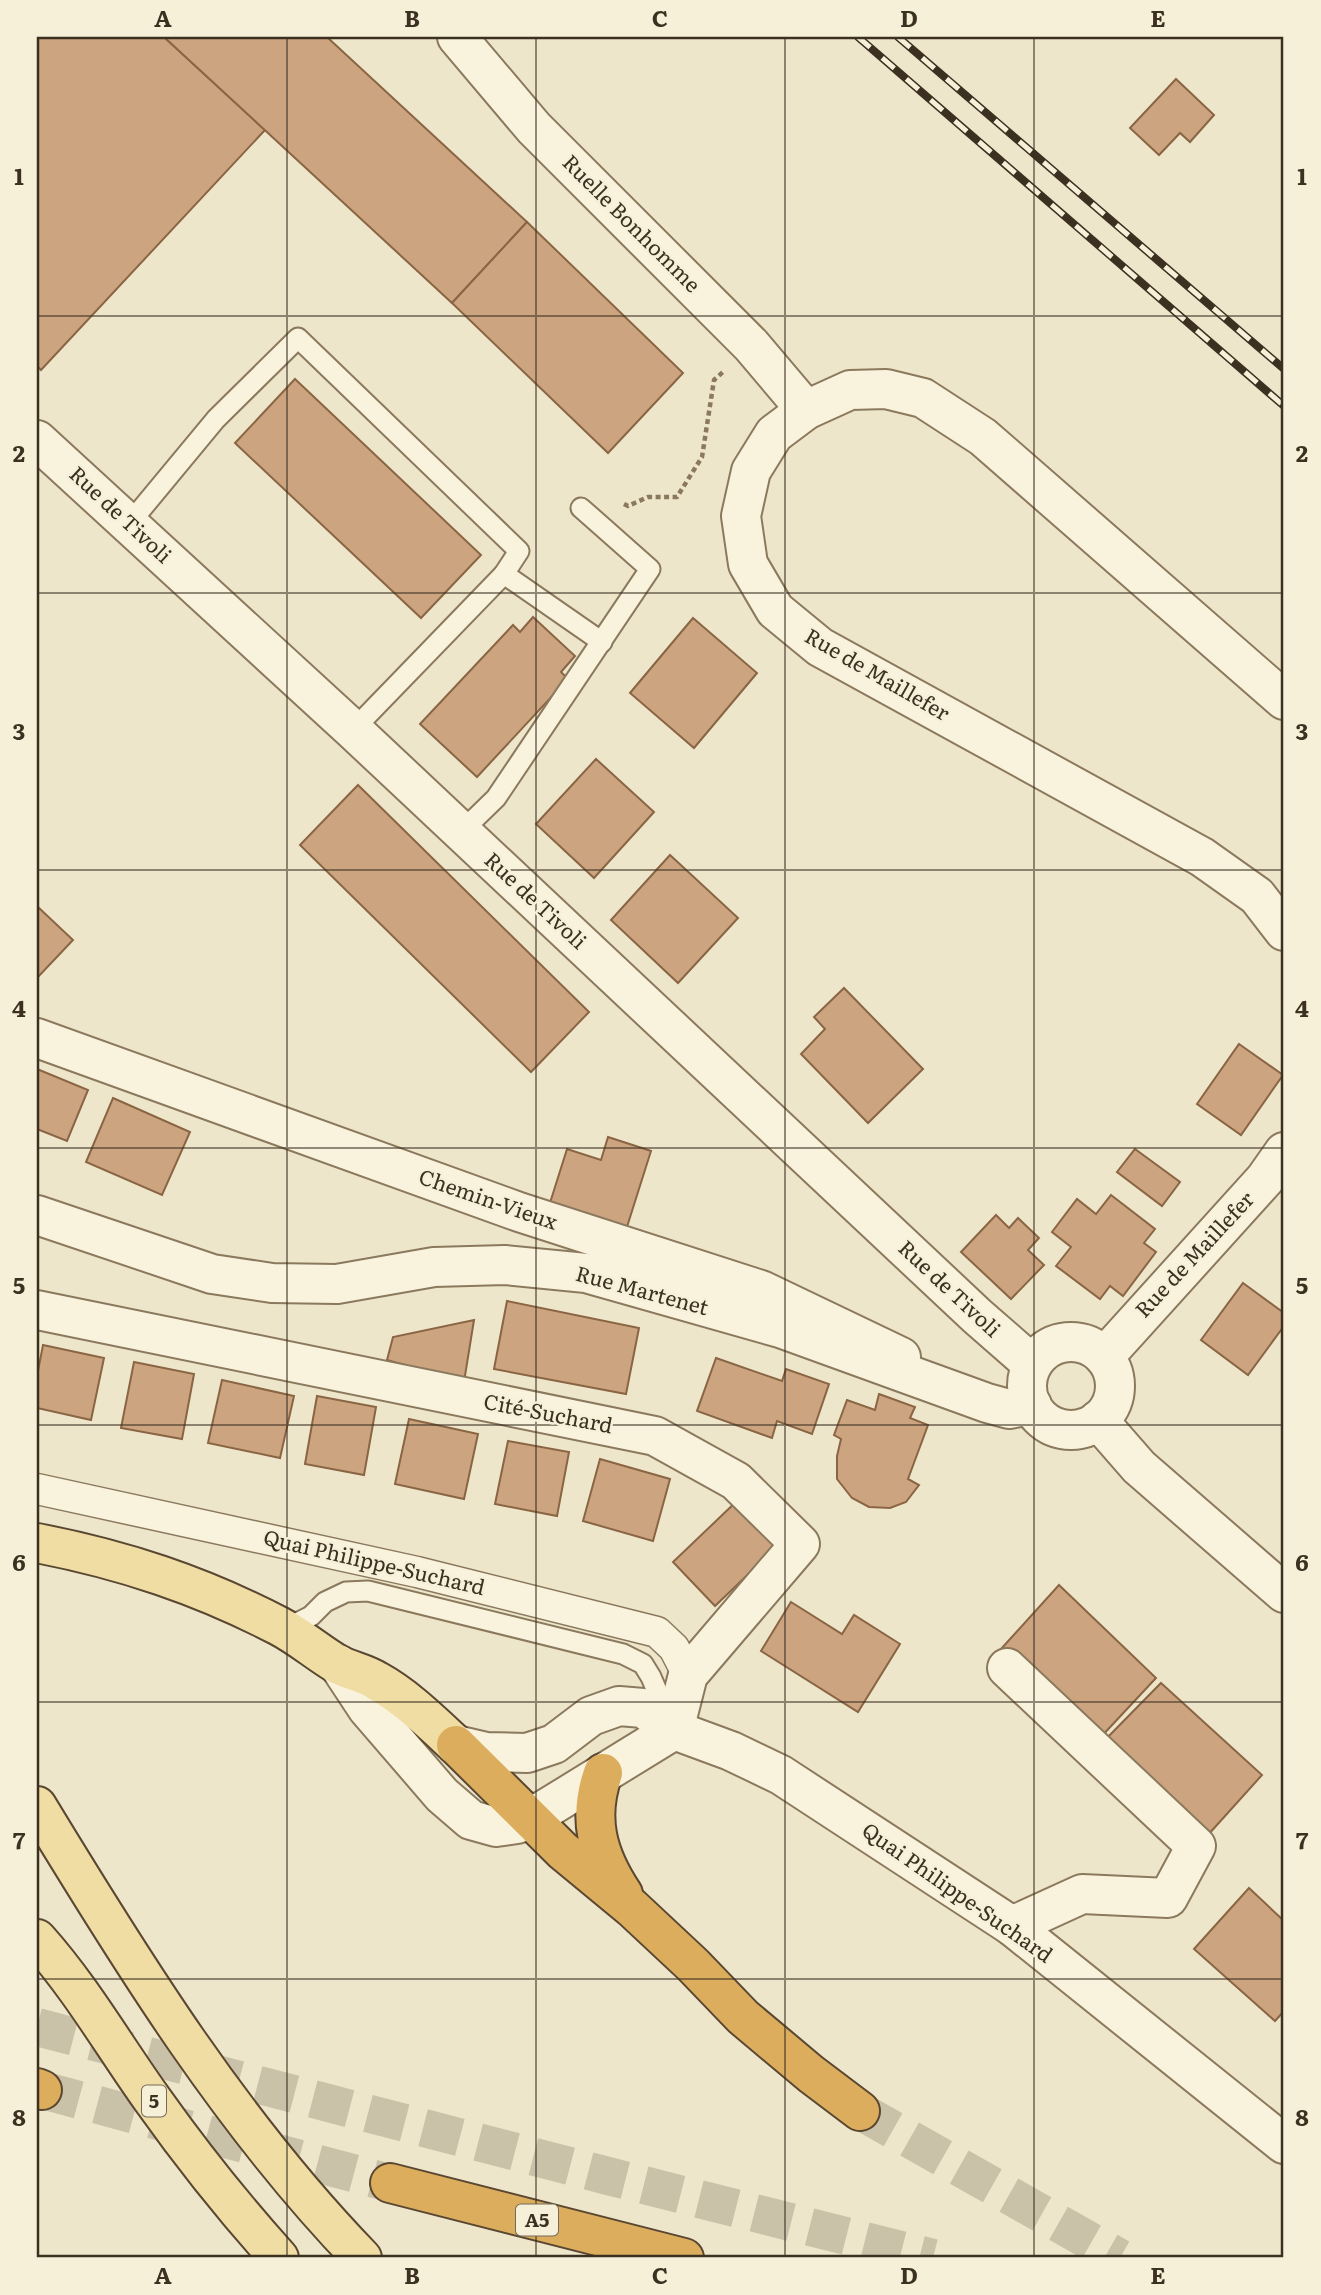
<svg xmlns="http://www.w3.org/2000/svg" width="1321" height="2295" viewBox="0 0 1321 2295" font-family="Literata,serif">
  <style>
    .building { fill: #cca580; stroke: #8a6544; stroke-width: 2 }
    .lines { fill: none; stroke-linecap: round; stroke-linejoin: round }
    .motorway-tunnel { stroke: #cac2a8; stroke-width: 38; stroke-dasharray: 38 19; stroke-linecap: butt }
    .service-casing { stroke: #8b795e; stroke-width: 23 }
    .pedestrian-casing { stroke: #8b795e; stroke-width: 33 }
    .minor-casing { stroke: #8b795e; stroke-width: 42 }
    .tertiary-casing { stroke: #8b795e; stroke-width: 42 }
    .primary-casing { stroke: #594732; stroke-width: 42 }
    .motorway-casing { stroke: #594732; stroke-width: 42 }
    .path { stroke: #8b795e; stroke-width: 4.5; stroke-dasharray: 5 3.5; stroke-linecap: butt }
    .service { stroke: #f9f3dd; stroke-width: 19 }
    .pedestrian { stroke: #f9f3dd; stroke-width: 30 }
    .minor { stroke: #f9f3dd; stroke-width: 38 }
    .tertiary { stroke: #f9f3dd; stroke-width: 38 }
    .primary { stroke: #f0dda3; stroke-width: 38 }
    .motorway { stroke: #dbad5d; stroke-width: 38 }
    .rail-casing { stroke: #3c3021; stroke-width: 8 }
    .rail { stroke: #f6f0d9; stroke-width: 5; stroke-dasharray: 16; stroke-linecap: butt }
    .grid { fill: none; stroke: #3c3021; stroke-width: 2; stroke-opacity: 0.55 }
    .labels { text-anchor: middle; stroke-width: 5; stroke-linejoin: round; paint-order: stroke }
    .shield { fill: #f6f0d9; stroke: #746a58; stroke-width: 2 }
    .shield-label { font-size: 19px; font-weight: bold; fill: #3c3021 }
    .street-label { font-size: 21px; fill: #3c3021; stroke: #f6f0d9 }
    .neatline { fill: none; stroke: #3c3021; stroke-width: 2.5 }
    .grid-label { font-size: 23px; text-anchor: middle; font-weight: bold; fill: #3c3021 }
  </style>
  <rect width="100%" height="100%" fill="#eee6ca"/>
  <!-- building -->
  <g class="building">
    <polygon points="37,37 164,37 265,130 41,370 37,366"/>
    <polygon points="164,37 327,37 527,222 452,303"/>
    <polygon points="1176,79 1214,115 1190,142 1180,133 1159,155 1130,128"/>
    <polygon points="527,222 683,373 608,453 452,303"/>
    <polygon points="295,379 481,555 421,618 235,443"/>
    <polygon points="533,617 575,656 561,672 568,679 477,777 420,724 513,625 520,632"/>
    <polygon points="693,618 757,673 694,748 630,693"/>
    <polygon points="596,759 654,812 594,878 536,824"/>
    <polygon points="358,785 589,1012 531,1072 300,845"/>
    <polygon points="670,855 738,918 678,983 611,920"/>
    <polygon points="39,908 73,940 37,978 37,911"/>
    <polygon points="844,988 923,1069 868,1123 801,1054 825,1029 814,1017"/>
    <polygon points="1239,1044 1283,1075 1241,1135 1197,1104"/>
    <polygon points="37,1069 88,1090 67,1141 37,1129"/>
    <polygon points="113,1098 190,1132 162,1195 86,1162"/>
    <polygon points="608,1137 651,1151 626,1230 549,1206 567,1149 601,1160"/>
    <polygon points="1135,1149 1180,1182 1162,1206 1117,1172"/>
    <polygon points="1111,1195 1155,1229 1144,1243 1156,1252 1123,1296 1110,1286 1100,1299 1056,1266 1071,1247 1052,1232 1077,1199 1096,1214"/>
    <polygon points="996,1215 1009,1228 1018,1218 1039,1238 1028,1250 1044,1265 1011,1299 961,1252"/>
    <polygon points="1243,1283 1284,1313 1284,1326 1248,1375 1201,1340"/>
    <polygon points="507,1301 639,1328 626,1394 494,1369"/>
    <polygon points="474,1320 464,1382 387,1360 393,1337"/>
    <polygon points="43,1345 104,1358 91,1420 37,1408 37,1376"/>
    <polygon points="716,1358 782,1381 786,1369 829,1384 812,1434 777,1421 772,1438 697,1411"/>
    <polygon points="134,1362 194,1374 182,1439 121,1428"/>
    <polygon points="222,1380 294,1396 280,1458 208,1443"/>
    <polygon points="879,1394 915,1407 910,1418 928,1425 908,1479 919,1485 906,1502 890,1508 869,1507 852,1498 837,1479 837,1456 841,1439 834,1435 847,1400 875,1410"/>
    <polygon points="317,1396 376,1407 364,1475 305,1464"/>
    <polygon points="409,1419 478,1434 464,1499 395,1484"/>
    <polygon points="508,1441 569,1452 557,1516 495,1504"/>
    <polygon points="600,1459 670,1479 653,1541 583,1521"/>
    <polygon points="739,1499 781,1543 715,1606 673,1562"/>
    <polygon points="1059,1585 1156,1678 1099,1739 1001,1649"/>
    <polygon points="791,1602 842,1634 854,1615 900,1644 858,1712 761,1651"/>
    <polygon points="1161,1683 1262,1775 1207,1836 1102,1743"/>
    <polygon points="1249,1888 1284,1921 1284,2011 1275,2021 1194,1949"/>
  </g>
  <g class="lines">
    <!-- motorway-tunnel -->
    <g class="motorway-tunnel">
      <polyline points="37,2027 608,2176 933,2258"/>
      <polyline points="42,2090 390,2183"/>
      <polyline points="860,2111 1120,2258"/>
    </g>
    <!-- service casing -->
    <g class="service-casing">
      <g id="service">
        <polyline points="129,524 216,419 298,338 519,551 504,574"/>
        <polyline points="353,730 504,574 602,642"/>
        <polyline points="461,832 496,798 650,569 581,508"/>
        <polyline points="282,1627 297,1623 311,1616 325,1602 346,1592 368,1591 623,1654 643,1664 651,1677 669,1719"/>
      </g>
    </g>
    <!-- pedestrian casing -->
    <g class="pedestrian-casing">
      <polyline id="pedestrian" points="37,1489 417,1572 657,1632 674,1648 688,1675"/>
    </g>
    <!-- minor casing -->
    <g class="minor-casing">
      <g id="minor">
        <polyline points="457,37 534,128 751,345 806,410"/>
        <polyline points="37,1038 519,1212 761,1290 901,1357"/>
        <polyline points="37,1310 655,1436 736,1481 800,1544 688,1675 674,1730"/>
        <polyline points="338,1664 367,1708 442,1795 471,1820 496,1827 517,1824 531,1818 674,1730"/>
        <polyline points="1007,1668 1196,1846 1168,1898 1082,1894 1012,1926"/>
        <polyline points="456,1745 486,1752 527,1753 554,1744 591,1716 619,1706 643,1708 674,1730 731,1751 781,1775 1012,1926 1284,2144"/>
      </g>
    </g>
    <!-- tertiary casing -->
    <g class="tertiary-casing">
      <g id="tertiary">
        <polyline points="37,440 353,730 977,1316 1032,1364"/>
        <polyline points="1284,700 983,437 923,398 886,389 850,390 806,410 774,434 751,471 741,516 748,564 775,610 820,647 1202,857 1257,896 1284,931"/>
        <polyline points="37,1215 212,1274 272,1283 337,1284 434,1267 505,1265 586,1273 780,1328 987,1403 1009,1409 1032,1405"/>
        <circle cx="1071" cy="1386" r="44"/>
        <polyline points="1104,1357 1265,1179 1284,1152"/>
        <polyline points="1098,1420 1139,1467 1284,1593"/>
      </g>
    </g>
    <!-- primary casing -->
    <g class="primary-casing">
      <g id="primary">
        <path d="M37,1543c87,17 163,42 242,83 21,11 38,26 58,38 13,7 28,9 40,17 29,16 54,41 79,64"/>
        <path d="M37,1806c96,158 196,319 325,452"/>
        <path d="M37,1939c44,49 77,107 115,160 39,55 82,109 127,159"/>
      </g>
    </g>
    <!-- motorway casing -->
    <g class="motorway-casing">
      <g id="motorway">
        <polyline points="456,1745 563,1851 632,1908 693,1965 743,2017 811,2074 860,2111"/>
        <path d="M603,1773c-16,45 -6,82 20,121"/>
        <polyline points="37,2088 42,2090"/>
        <polyline points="390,2183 684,2258"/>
      </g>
    </g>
    <!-- path -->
    <polyline class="path" points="624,504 628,506 648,497 677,497 702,457 714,380 723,372"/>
    <!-- service -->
    <use href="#service" class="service"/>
    <!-- pedestrian -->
    <use href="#pedestrian" class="pedestrian"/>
    <!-- minor -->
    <use href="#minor" class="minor"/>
    <!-- tertiary -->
    <use href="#tertiary" class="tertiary"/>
    <!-- primary -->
    <use href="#primary" class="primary"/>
    <!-- motorway -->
    <use href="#motorway" class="motorway"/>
    <!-- rail casing -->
    <g class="rail-casing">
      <g id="rail">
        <polyline points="858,37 1284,406"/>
        <polyline points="898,37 1284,369"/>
      </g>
    </g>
    <!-- rail -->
    <use href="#rail" class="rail"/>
  </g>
  <!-- grid -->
  <path class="grid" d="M287,37v2221M536,37v2221M785,37v2221M1034,37v2221M37,316h1247M37,593h1247M37,870h1247M37,1148h1247M37,1425h1247M37,1702h1247M37,1979h1247"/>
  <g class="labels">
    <!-- shield labels -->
    <g class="shield">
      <rect x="142" y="2085.5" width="24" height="31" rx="5"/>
      <rect x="516" y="2204.5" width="42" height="31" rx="5"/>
    </g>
    <g class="shield-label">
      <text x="154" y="2108">5</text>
      <text x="537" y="2227">A5</text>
    </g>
    <!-- street labels -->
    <g class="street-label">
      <text transform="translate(631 224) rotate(45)" y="7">Ruelle Bonhomme</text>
      <text transform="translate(120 515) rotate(43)" y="7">Rue de Tivoli</text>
      <text transform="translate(877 675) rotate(30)" y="7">Rue de Maillefer</text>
      <text transform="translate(535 901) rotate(43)" y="7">Rue de Tivoli</text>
      <text transform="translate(488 1200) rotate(19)" y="7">Chemin-Vieux</text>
      <text transform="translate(1195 1255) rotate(-47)" y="7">Rue de Maillefer</text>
      <text transform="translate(949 1289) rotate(43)" y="7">Rue de Tivoli</text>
      <text transform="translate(642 1291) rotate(15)" y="7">Rue Martenet</text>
      <text transform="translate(548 1414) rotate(11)" y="7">Cité-Suchard</text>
      <text transform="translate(374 1563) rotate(13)" y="7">Quai Philippe-Suchard</text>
      <text transform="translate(957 1893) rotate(35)" y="7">Quai Philippe-Suchard</text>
    </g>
  </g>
  <!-- border -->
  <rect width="1321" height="2295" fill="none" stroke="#f6f0d9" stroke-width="77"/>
  <rect x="38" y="38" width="1244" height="2218" class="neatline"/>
  <g class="grid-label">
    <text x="163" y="27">A</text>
    <text x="412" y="27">B</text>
    <text x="660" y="27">C</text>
    <text x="909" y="27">D</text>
    <text x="1158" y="27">E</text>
    <text x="19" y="185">1</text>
    <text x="1302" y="185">1</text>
    <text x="19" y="462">2</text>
    <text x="1302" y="462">2</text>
    <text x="19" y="740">3</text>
    <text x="1302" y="740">3</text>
    <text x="19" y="1017">4</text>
    <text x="1302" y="1017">4</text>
    <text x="19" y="1294">5</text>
    <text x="1302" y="1294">5</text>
    <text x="19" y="1571">6</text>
    <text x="1302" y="1571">6</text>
    <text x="19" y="1849">7</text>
    <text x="1302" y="1849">7</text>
    <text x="19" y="2126">8</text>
    <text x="1302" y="2126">8</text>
    <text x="163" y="2284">A</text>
    <text x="412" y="2284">B</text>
    <text x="660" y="2284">C</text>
    <text x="909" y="2284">D</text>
    <text x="1158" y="2284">E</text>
  </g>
</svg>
